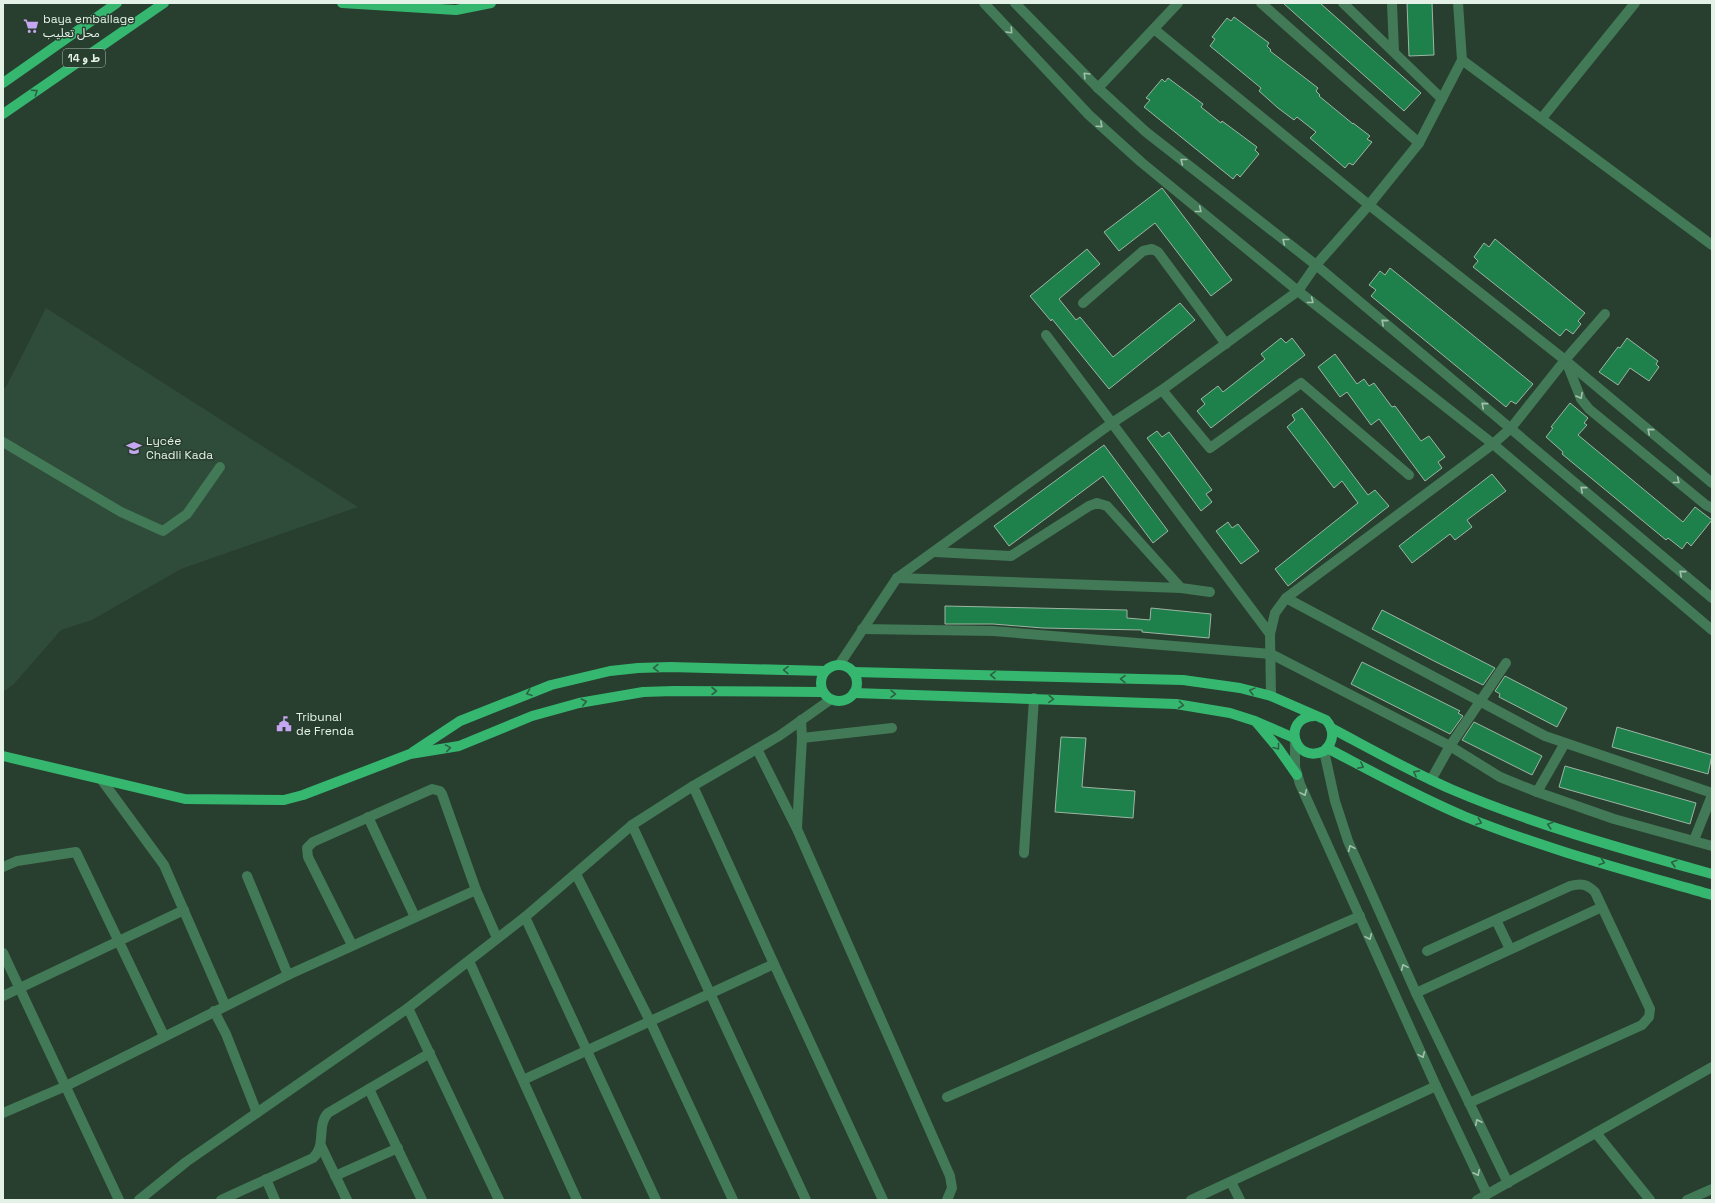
<svg xmlns="http://www.w3.org/2000/svg" width="1715" height="1203" viewBox="0 0 1715 1203" font-family="'Space Grotesk','Noto Sans Arabic',sans-serif">
  <style>
    .built { fill: #2f4b39 }
    .building { fill: #1e804b; stroke: #9db6a4 }
    .lines { fill: none; stroke-linecap: round; stroke-linejoin: round }
    .minor { stroke: #427956; stroke-width: 10 }
    .major { stroke: #36b770; stroke-width: 10 }
    .oneway { stroke: #a3c1ad }
    .oneway2 { stroke: #2c6242 }
    .labels { text-anchor: middle; stroke-width: 3; stroke-linejoin: round; paint-order: stroke }
    .shield { fill: #283e2f; stroke: #abbbb0; stroke-width: 1 }
    .shield-label { font-size: 11px; font-weight: bold; fill: #e3f1e7 }
    .poi-label { font-size: 12px; fill: #e3f1e7; stroke: #283e2f; text-anchor: start }
  </style>
  <rect width="100%" height="100%" fill="#283e2f"/>
  <!-- built -->
  <polygon class="built" points="46,308 358,507 181,569 92,620 61,630 14,684 3,692 3,389 6,387"/>
  <!-- building -->
  <g class="building">
    <polygon points="1283,3 1320,3 1421,93 1404,111"/>
    <polygon points="1407,3 1432,3 1434,55 1409,56"/>
    <polygon points="1234,17 1269,43 1267,46 1271,50 1270,51 1318,88 1316,91 1320,95 1319,96 1353,124 1353,123 1370,136 1367,139 1372,142 1353,165 1349,163 1345,168 1330,155 1310,138 1316,132 1297,117 1294,120 1278,108 1259,91 1261,88 1210,46 1215,39 1212,37 1227,18 1231,21"/>
    <polygon points="1168,78 1203,104 1201,107 1221,123 1222,121 1257,147 1255,150 1259,154 1240,177 1237,174 1233,179 1144,107 1150,100 1146,98 1162,79 1165,82"/>
    <polygon points="1162,188 1232,280 1211,296 1155,223 1119,251 1104,232"/>
    <polygon points="1495,239 1585,313 1578,321 1581,324 1573,334 1566,329 1560,336 1473,267 1478,261 1474,257 1484,243 1489,247"/>
    <polygon points="1087,249 1100,264 1059,299 1076,320 1080,317 1113,357 1180,303 1195,320 1109,389 1052,319 1051,321 1030,296"/>
    <polygon points="1390,268 1533,384 1516,404 1511,401 1506,407 1371,296 1376,290 1369,285 1380,271 1385,275"/>
    <polygon points="1281,338 1286,343 1292,338 1305,355 1211,428 1197,411 1205,404 1201,399 1218,386 1223,392 1265,359 1261,354"/>
    <polygon points="1627,338 1658,361 1656,364 1659,367 1649,381 1630,368 1618,385 1599,372 1618,347 1620,348"/>
    <polygon points="1335,354 1357,384 1364,379 1369,386 1374,383 1392,407 1395,406 1421,441 1429,436 1445,457 1438,462 1442,468 1425,481 1379,419 1371,425 1347,392 1340,397 1318,367"/>
    <polygon points="1570,403 1588,418 1584,423 1587,425 1578,435 1683,522 1695,507 1712,520 1691,546 1687,542 1682,549 1668,538 1666,540 1562,454 1563,452 1546,437 1553,428 1551,427"/>
    <polygon points="1302,408 1368,495 1375,490 1389,506 1288,586 1275,569 1358,503 1342,481 1334,488 1287,427 1295,420 1292,415"/>
    <polygon points="1157,431 1162,437 1169,432 1212,490 1206,494 1212,502 1201,511 1147,438"/>
    <polygon points="1104,445 1168,531 1153,543 1103,476 1009,546 994,526"/>
    <polygon points="1492,474 1506,491 1467,520 1472,527 1455,540 1450,534 1412,563 1399,546"/>
    <polygon points="1228,522 1232,528 1238,524 1259,551 1241,564 1216,531"/>
    <polygon points="945,606 1127,610 1127,618 1150,620 1151,608 1211,614 1209,638 1142,632 1142,630 1043,628 993,624 945,624"/>
    <polygon points="1382,610 1495,668 1483,685 1436,662 1372,629"/>
    <polygon points="1362,662 1460,711 1458,713 1463,716 1450,734 1351,684"/>
    <polygon points="1505,676 1567,708 1557,727 1499,697 1500,694 1495,691"/>
    <polygon points="1474,722 1542,756 1532,775 1462,740"/>
    <polygon points="1617,727 1712,755 1708,774 1612,747"/>
    <polygon points="1061,737 1086,738 1082,787 1135,791 1133,818 1055,812"/>
    <polygon points="1565,766 1696,803 1690,824 1559,787"/>
  </g>
  <g class="lines">
    <!-- minor -->
    <g class="minor">
      <polyline points="984,3 1089,115 1141,162 1298,291 1493,444 1712,630"/>
      <polyline points="1015,3 1098,88 1146,132 1316,265 1712,598"/>
      <polyline points="1261,3 1419,143"/>
      <polyline points="1343,3 1442,99"/>
      <polyline points="1392,3 1394,51"/>
      <polyline points="1154,29 1369,205 1565,360 1712,483"/>
      <polyline points="1462,60 1712,245"/>
      <polyline points="1098,88 1178,3"/>
      <polyline points="1542,118 1635,3"/>
      <polyline points="1083,303 1143,251 1152,249 1158,252 1226,344"/>
      <polyline points="1046,335 1270,634"/>
      <polyline points="1566,361 1581,399 1589,409 1706,505 1712,508"/>
      <polyline points="1162,390 1210,448 1301,383 1409,475"/>
      <polyline points="3,442 121,512 163,531 187,514 220,467"/>
      <polyline points="935,552 1011,556 1089,506 1097,503 1107,506 1181,588"/>
      <polyline points="897,578 1181,588 1210,592"/>
      <polyline points="1286,598 1545,736 1712,793"/>
      <polyline points="862,629 993,631 1271,654 1450,746 1500,777 1537,792 1614,819 1712,846"/>
      <polyline points="839,665 897,578 1112,423 1162,390 1298,291 1316,265 1369,205 1419,143 1462,60 1458,3"/>
      <polyline points="1271,696 1270,634 1275,613 1286,598 1493,444 1511,428 1565,360 1605,314"/>
      <polyline points="802,738 892,728"/>
      <polyline points="1295,741 1295,767 1300,784 1436,1086 1487,1194"/>
      <polyline points="757,749 797,829 950,1176 952,1188 947,1200"/>
      <polyline points="1324,751 1335,801 1348,841 1416,993 1508,1183"/>
      <polyline points="101,779 164,865 225,1005"/>
      <polyline points="1431,780 1450,746 1506,663"/>
      <polyline points="693,786 774,964 883,1200"/>
      <polyline points="1537,792 1565,743"/>
      <polyline points="368,817 415,917"/>
      <polyline points="632,825 806,1200"/>
      <polyline points="797,828 802,738 801,720"/>
      <polyline points="1694,840 1712,795"/>
      <polyline points="1024,853 1034,698"/>
      <polyline points="3,867 17,861 76,852 164,1036"/>
      <polyline points="576,874 650,1021 733,1200"/>
      <polyline points="247,876 288,975"/>
      <polyline points="525,917 656,1200"/>
      <polyline points="1496,920 1510,949"/>
      <polyline points="352,945 308,857 307,848 313,842 432,789 440,791 442,794 476,890 497,938"/>
      <path d="M1427,951l143,-65c11,-3 17,-2 25,6l55,117 -1,8 -7,8 -173,78"/>
      <polyline points="3,953 119,1200"/>
      <polyline points="469,961 577,1200"/>
      <polyline points="1416,993 1602,907"/>
      <polyline points="3,996 184,910"/>
      <polyline points="408,1008 499,1200"/>
      <polyline points="214,1011 226,1034 257,1113"/>
      <polyline points="523,1080 774,964"/>
      <polyline points="369,1089 422,1200"/>
      <polyline points="947,1097 1360,916"/>
      <polyline points="3,1113 66,1086 288,975 476,890"/>
      <polyline points="1596,1133 1650,1200"/>
      <polyline points="321,1146 347,1200"/>
      <polyline points="335,1176 398,1148"/>
      <polyline points="266,1179 275,1200"/>
      <polyline points="1231,1182 1240,1200"/>
      <polyline points="139,1200 186,1162 408,1008 525,917 632,825 693,786 779,736 830,700"/>
      <path d="M221,1200l92,-42c14,-13 3,-32 15,-45l102,-60"/>
      <polyline points="1191,1200 1436,1086"/>
      <polyline points="1477,1200 1712,1067"/>
      <polyline points="1687,1200 1712,1189"/>
    </g>
    <!-- major -->
    <g class="major">
      <polyline points="342,3 456,10 491,3"/>
      <polyline points="3,83 117,3"/>
      <polyline points="3,114 164,3"/>
      <circle cx="839" cy="683" r="18"/>
      <path d="M853,672l330,8 57,8 31,8 55,24c9,10 8,22 -2,31 -30,14 -43,-33 -10,-35"/>
      <polyline points="854,693 1176,704 1230,713 1255,721 1294,738"/>
      <polyline points="1257,723 1278,748 1297,775"/>
      <path d="M1331,728c40,21 80,44 122,62 82,35 173,60 259,84"/>
      <path d="M1327,748c46,24 91,49 139,69 79,32 163,54 246,78"/>
      <polyline points="413,752 460,721 551,685 610,671 638,668 670,667 825,671"/>
      <polyline points="3,756 185,799 284,800 303,795 410,754 459,746 532,716 579,703 643,692 674,691 822,692"/>
    </g>
  </g>
  <!-- one-way arrows -->
  <defs><path id="oneway-chevron" d="M-2-3.5L2.5 0L-2 3.5" fill="none" stroke-width="1.6" stroke-linecap="round" stroke-linejoin="round"/></defs>
  <g class="oneway">
    <use href="#oneway-chevron" transform="translate(1010 31) rotate(47)"/>
    <use href="#oneway-chevron" transform="translate(1086 75) rotate(-135)"/>
    <use href="#oneway-chevron" transform="translate(1100 125) rotate(42)"/>
    <use href="#oneway-chevron" transform="translate(1183 161) rotate(-142)"/>
    <use href="#oneway-chevron" transform="translate(1199 210) rotate(39)"/>
    <use href="#oneway-chevron" transform="translate(1285 241) rotate(-142)"/>
    <use href="#oneway-chevron" transform="translate(1311 301) rotate(38)"/>
    <use href="#oneway-chevron" transform="translate(1384 322) rotate(-140)"/>
    <use href="#oneway-chevron" transform="translate(1580 396) rotate(61)"/>
    <use href="#oneway-chevron" transform="translate(1484 405) rotate(-140)"/>
    <use href="#oneway-chevron" transform="translate(1650 431) rotate(-140)"/>
    <use href="#oneway-chevron" transform="translate(1677 481) rotate(39)"/>
    <use href="#oneway-chevron" transform="translate(1583 489) rotate(-140)"/>
    <use href="#oneway-chevron" transform="translate(1682 573) rotate(-140)"/>
    <use href="#oneway-chevron" transform="translate(1304 793) rotate(66)"/>
    <use href="#oneway-chevron" transform="translate(1351 848) rotate(-114)"/>
    <use href="#oneway-chevron" transform="translate(1369 937) rotate(66)"/>
    <use href="#oneway-chevron" transform="translate(1404 967) rotate(-114)"/>
    <use href="#oneway-chevron" transform="translate(1422 1055) rotate(66)"/>
    <use href="#oneway-chevron" transform="translate(1478 1122) rotate(-116)"/>
    <use href="#oneway-chevron" transform="translate(1477 1173) rotate(64)"/>
  </g>
  <g class="oneway2">
    <use href="#oneway-chevron" transform="translate(35 92) rotate(-34)"/>
    <use href="#oneway-chevron" transform="translate(656 668) rotate(178)"/>
    <use href="#oneway-chevron" transform="translate(786 670) rotate(-179)"/>
    <use href="#oneway-chevron" transform="translate(993 675) rotate(-179)"/>
    <use href="#oneway-chevron" transform="translate(1123 679) rotate(-179)"/>
    <use href="#oneway-chevron" transform="translate(714 691)"/>
    <use href="#oneway-chevron" transform="translate(1252 691) rotate(-165)"/>
    <use href="#oneway-chevron" transform="translate(529 693) rotate(160)"/>
    <use href="#oneway-chevron" transform="translate(893 694) rotate(2)"/>
    <use href="#oneway-chevron" transform="translate(1051 699) rotate(3)"/>
    <use href="#oneway-chevron" transform="translate(584 702) rotate(-12)"/>
    <use href="#oneway-chevron" transform="translate(1181 705) rotate(7)"/>
    <use href="#oneway-chevron" transform="translate(1277 747) rotate(52)"/>
    <use href="#oneway-chevron" transform="translate(448 748) rotate(-9)"/>
    <use href="#oneway-chevron" transform="translate(1361 766) rotate(27)"/>
    <use href="#oneway-chevron" transform="translate(1416 773) rotate(-152)"/>
    <use href="#oneway-chevron" transform="translate(1479 822) rotate(21)"/>
    <use href="#oneway-chevron" transform="translate(1550 825) rotate(-163)"/>
    <use href="#oneway-chevron" transform="translate(1602 862) rotate(18)"/>
    <use href="#oneway-chevron" transform="translate(1674 863) rotate(-164)"/>
  </g>
  <!-- icons -->
  <defs>
    <g id="supermarket-bare" transform="scale(1.2)"><path d="M-6-5.5h2.5l.6 2H6L4.5 2H-2.5L-4.4-4H-6ZM-1.5 3.2a1.3 1.3 0 1 0 .1 0ZM3 3.2a1.3 1.3 0 1 0 .1 0Z" fill="#c5a7f1" stroke="#283e2f" stroke-width="2.5" paint-order="stroke"/></g>
    <g id="school-bare" transform="scale(1.2)"><path d="M0-5L7-2L0 1L-7-2ZM-4 1L0 2.5L4 1V4Q0 6-4 4Z" fill="#c5a7f1" stroke="#283e2f" stroke-width="2.5" paint-order="stroke"/></g>
    <g id="civic-bare" transform="scale(1.2)"><path d="M-.6-6.5H3V-4.5H.6V-3L4-1V1h2V6H-6V1h2V-1L-.6-3ZM-1.2 2.5V6h2.4V2.5Z" fill="#c5a7f1" stroke="#283e2f" stroke-width="2.5" paint-order="stroke"/></g>
  </defs>
  <g fill-rule="evenodd">
    <use href="#supermarket-bare" x="31" y="26"/>
    <use href="#school-bare" x="134" y="448"/>
    <use href="#civic-bare" x="284" y="724"/>
  </g>
  <g class="labels">
    <!-- shield labels -->
    <rect class="shield" x="63" y="49" width="42" height="18" rx="3"/>
    <g class="shield-label">
      <text x="84" y="62">ط و 14</text>
    </g>
    <!-- poi labels -->
    <g class="poi-label">
      <text x="43" y="23">baya emballage<tspan x="43" dy="14">محل تعليب</tspan></text>
      <text x="146" y="445">Lycée<tspan x="146" dy="14">Chadli Kada</tspan></text>
      <text x="296" y="721">Tribunal<tspan x="296" dy="14">de Frenda</tspan></text>
    </g>
  </g>
  <!-- border -->
  <rect width="1715" height="1203" fill="none" stroke="#e3f1e7" stroke-width="8"/>
</svg>
